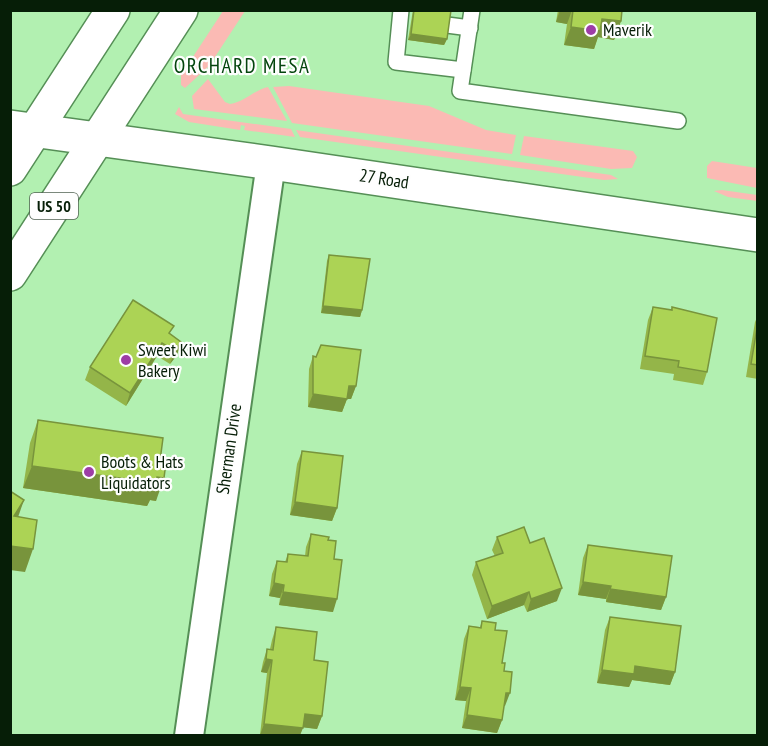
<svg xmlns="http://www.w3.org/2000/svg" width="768" height="746" viewBox="0 0 768 746" font-family="'PT Sans Narrow',sans-serif">
  <style>
    .green { fill: #fbbab4 }
    .lines { fill: none; stroke-linecap: round; stroke-linejoin: round }
    .lane-casing { stroke: #558f56; stroke-width: 18 }
    .street-casing { stroke: #558f56; stroke-width: 32 }
    .secondary-casing { stroke: #558f56; stroke-width: 36 }
    .highway-casing { stroke: #558f56; stroke-width: 36 }
    .lane { stroke: #fff; stroke-width: 15 }
    .street { stroke: #fff; stroke-width: 28 }
    .secondary { stroke: #fff; stroke-width: 33 }
    .highway { stroke: #fff; stroke-width: 33 }
    .wall { fill: #94b549 }
    .shaded-wall { fill: #78943c }
    .building { fill: #acd355; stroke: #78943c; stroke-width: 1.5 }
    .poi-dot { fill: #9d3da6; stroke: #fefefe; stroke-width: 2 }
    .labels { text-anchor: middle; stroke-width: 4.5; stroke-linejoin: round; paint-order: stroke }
    .shield { fill: #fefefe; stroke: #506151; stroke-width: 1.5 }
    .shield-label { font-size: 16px; font-weight: bold; fill: #061e07 }
    .poi-label { font-size: 18px; fill: #061e07; stroke: #fefefe; text-anchor: start }
    .street-label { font-size: 18px; fill: #061e07; stroke: #fefefe }
    .quarter-label { font-size: 21px; letter-spacing: 1.5px; fill: #04450d; stroke: #fefefe }
  </style>
  <rect width="100%" height="100%" fill="#b2f0b1"/>
  <!-- green -->
  <g class="green">
    <polygon points="223,11 245,11 209,66 185,88 181,85 181,75"/>
    <path d="M208,79l17,23 5,2c15,-2 24,-14 38,-17l19,34 -93,-12 -2,-13z"/>
    <polygon points="289,86 429,106 486,130 516,135 512,154 292,123 273,87"/>
    <polygon points="179,107 183,114 291,129 295,137 244,130 245,126 241,125 240,130 189,122 175,114"/>
    <polygon points="296,130 611,175 618,179 604,180 300,137"/>
    <polygon points="524,136 633,151 637,157 632,168 611,169 520,155"/>
    <polygon points="712,161 757,168 757,188 707,178 707,166"/>
    <polygon points="722,190 757,195 757,201 728,197 714,191"/>
  </g>
  <g class="lines">
    <!-- lane casing -->
    <g class="lane-casing">
      <g id="lane">
        <polyline points="401,10 396,62 463,70"/>
        <polyline points="472,10 460,91 678,121"/>
        <polyline points="447,25 470,28"/>
      </g>
    </g>
    <!-- street casing -->
    <g class="street-casing">
      <polyline id="street" points="189,736 271,163"/>
    </g>
    <!-- secondary casing -->
    <g class="secondary-casing">
      <polyline id="secondary" points="10,127 271,163 758,235"/>
    </g>
    <!-- highway casing -->
    <g class="highway-casing">
      <g id="highway">
        <polyline points="10,169 113,10"/>
        <polyline points="10,274 181,10"/>
      </g>
    </g>
    <!-- lane -->
    <use href="#lane" class="lane"/>
    <!-- street -->
    <use href="#street" class="street"/>
    <!-- secondary -->
    <use href="#secondary" class="secondary"/>
    <!-- highway -->
    <use href="#highway" class="highway"/>
  </g>
  <!-- wall -->
  <g class="wall">
    <polygon points="413,10 451,10 447,39 444,45 408,40"/>
    <polygon points="558,10 622,10 621,21 614,40 598,37 594,49 564,45 567,24 556,22"/>
    <polygon points="329,255 362,310 360,317 321,313 327,261"/>
    <polygon points="653,307 671,310 672,307 707,372 703,385 673,380 674,374 640,369 648,320"/>
    <polygon points="758,315 758,379 746,377 755,322"/>
    <polygon points="171,335 181,342 177,355 170,364 157,356 126,406 85,380 90,367"/>
    <polygon points="313,356 356,386 351,399 347,399 342,412 308,407 309,369"/>
    <polygon points="38,420 160,461 156,501 150,500 147,506 23,488 30,443"/>
    <polygon points="302,451 337,508 332,521 290,515 297,464"/>
    <polygon points="311,534 328,540 334,559 333,612 279,605 280,598 269,596 272,574 277,561 285,562 288,554 305,556 306,547"/>
    <polygon points="497,537 530,543 557,601 527,612 524,605 487,619 472,575 476,562 495,556 492,550"/>
    <polygon points="588,545 666,597 661,610 606,602 606,599 578,595 583,558"/>
    <polygon points="610,617 675,672 670,685 632,680 629,687 597,683 605,630"/>
    <polygon points="482,621 495,630 504,671 505,706 504,706 502,720 497,733 462,728 466,701 455,700 464,639 469,626 480,627"/>
    <polygon points="276,627 314,660 322,716 317,729 303,727 300,735 260,735 267,673 261,672 263,662 267,649 270,649 272,640"/>
  </g>
  <!-- shaded-wall -->
  <g class="shaded-wall">
    <polygon points="560,10 572,10 567,24 556,22"/>
    <polygon points="602,19 621,21 614,40 598,37 594,49 564,45 571,27"/>
    <polygon points="411,34 447,39 444,45 408,40"/>
    <polygon points="323,306 362,310 360,317 321,313"/>
    <polygon points="181,342 177,355 170,364 175,351"/>
    <polygon points="162,343 157,356 126,406 130,393"/>
    <polygon points="349,386 356,386 351,399 347,399 342,412 308,407 313,394"/>
    <polygon points="32,466 157,477 164,478 156,501 150,500 147,506 23,488"/>
    <polygon points="24,500 16,523 14,516"/>
    <polygon points="295,502 337,508 332,521 290,515"/>
    <polygon points="10,546 33,549 25,572 10,570"/>
    <polygon points="583,582 611,586 606,599 578,595"/>
    <polygon points="274,583 284,585 280,598 269,596"/>
    <polygon points="562,588 557,601 527,612 531,599"/>
    <polygon points="610,589 666,597 661,610 606,602"/>
    <polygon points="283,592 337,599 333,612 279,605"/>
    <polygon points="529,592 524,605 487,619 492,606"/>
    <polygon points="266,659 272,660 267,673 261,672"/>
    <polygon points="635,666 675,672 670,685 632,680 629,687 597,683 602,670"/>
    <polygon points="460,687 471,688 466,701 455,700"/>
    <polygon points="506,693 510,693 505,706 501,706"/>
    <polygon points="305,714 322,716 317,729 300,727"/>
    <polygon points="467,715 502,720 497,733 462,728"/>
    <polygon points="264,724 303,728 300,735 260,735"/>
  </g>
  <!-- building -->
  <g class="building">
    <polygon points="414,10 451,10 447,39 411,34"/>
    <polygon points="573,10 622,10 621,21 602,19 600,31 571,27"/>
    <polygon points="329,255 370,259 362,310 323,306"/>
    <polygon points="133,300 174,326 169,333 181,342 175,351 162,343 130,393 90,367"/>
    <polygon points="653,307 672,310 672,307 717,318 707,372 678,367 679,361 645,356"/>
    <polygon points="758,322 758,365 751,364"/>
    <polygon points="321,345 361,350 356,386 349,386 347,399 313,394 313,356 316,357"/>
    <polygon points="38,420 163,438 160,461 166,462 164,478 157,477 156,483 32,466"/>
    <polygon points="302,451 343,456 337,508 295,502"/>
    <polygon points="10,491 24,500 14,516 37,520 33,549 10,546"/>
    <polygon points="524,527 530,543 544,538 562,588 531,599 529,592 492,606 476,562 503,553 497,537"/>
    <polygon points="311,534 329,537 328,540 336,541 334,559 342,560 337,599 283,592 284,585 274,583 277,561 287,562 288,554 308,556"/>
    <polygon points="588,545 672,556 666,597 610,589 611,586 583,582"/>
    <polygon points="610,617 681,626 675,672 635,666 634,674 602,670"/>
    <polygon points="482,621 496,623 495,630 507,631 502,663 505,663 504,671 512,672 510,693 506,693 502,720 467,715 471,688 460,687 469,626 481,628"/>
    <polygon points="276,627 317,632 314,660 328,662 322,716 305,714 303,728 264,724 272,660 266,659 267,649 273,650"/>
  </g>
  <!-- markers -->
  <g class="poi-dot">
    <circle cx="591" cy="30" r="6"/>
    <circle cx="126" cy="360" r="6"/>
    <circle cx="89" cy="472" r="6"/>
  </g>
  <g class="labels">
    <!-- shield labels -->
    <rect class="shield" x="30" y="193" width="48" height="26" rx="4.5"/>
    <g class="shield-label">
      <text x="54" y="212">US 50</text>
    </g>
    <!-- poi labels -->
    <g class="poi-label">
      <text x="603" y="36">Maverik</text>
      <text x="138" y="356">Sweet Kiwi<tspan x="138" dy="21">Bakery</tspan></text>
      <text x="101" y="468">Boots &amp; Hats<tspan x="101" dy="21">Liquidators</tspan></text>
    </g>
    <!-- street labels -->
    <g class="street-label">
      <text transform="translate(384 179) rotate(9)" y="6">27 Road</text>
      <text transform="translate(229 449) rotate(-82)" y="6">Sherman Drive</text>
    </g>
    <!-- quarter labels -->
    <g class="quarter-label">
      <text x="242" y="73">ORCHARD MESA</text>
    </g>
  </g>
  <!-- border -->
  <rect width="768" height="746" fill="none" stroke="#061e07" stroke-width="24"/>
</svg>
